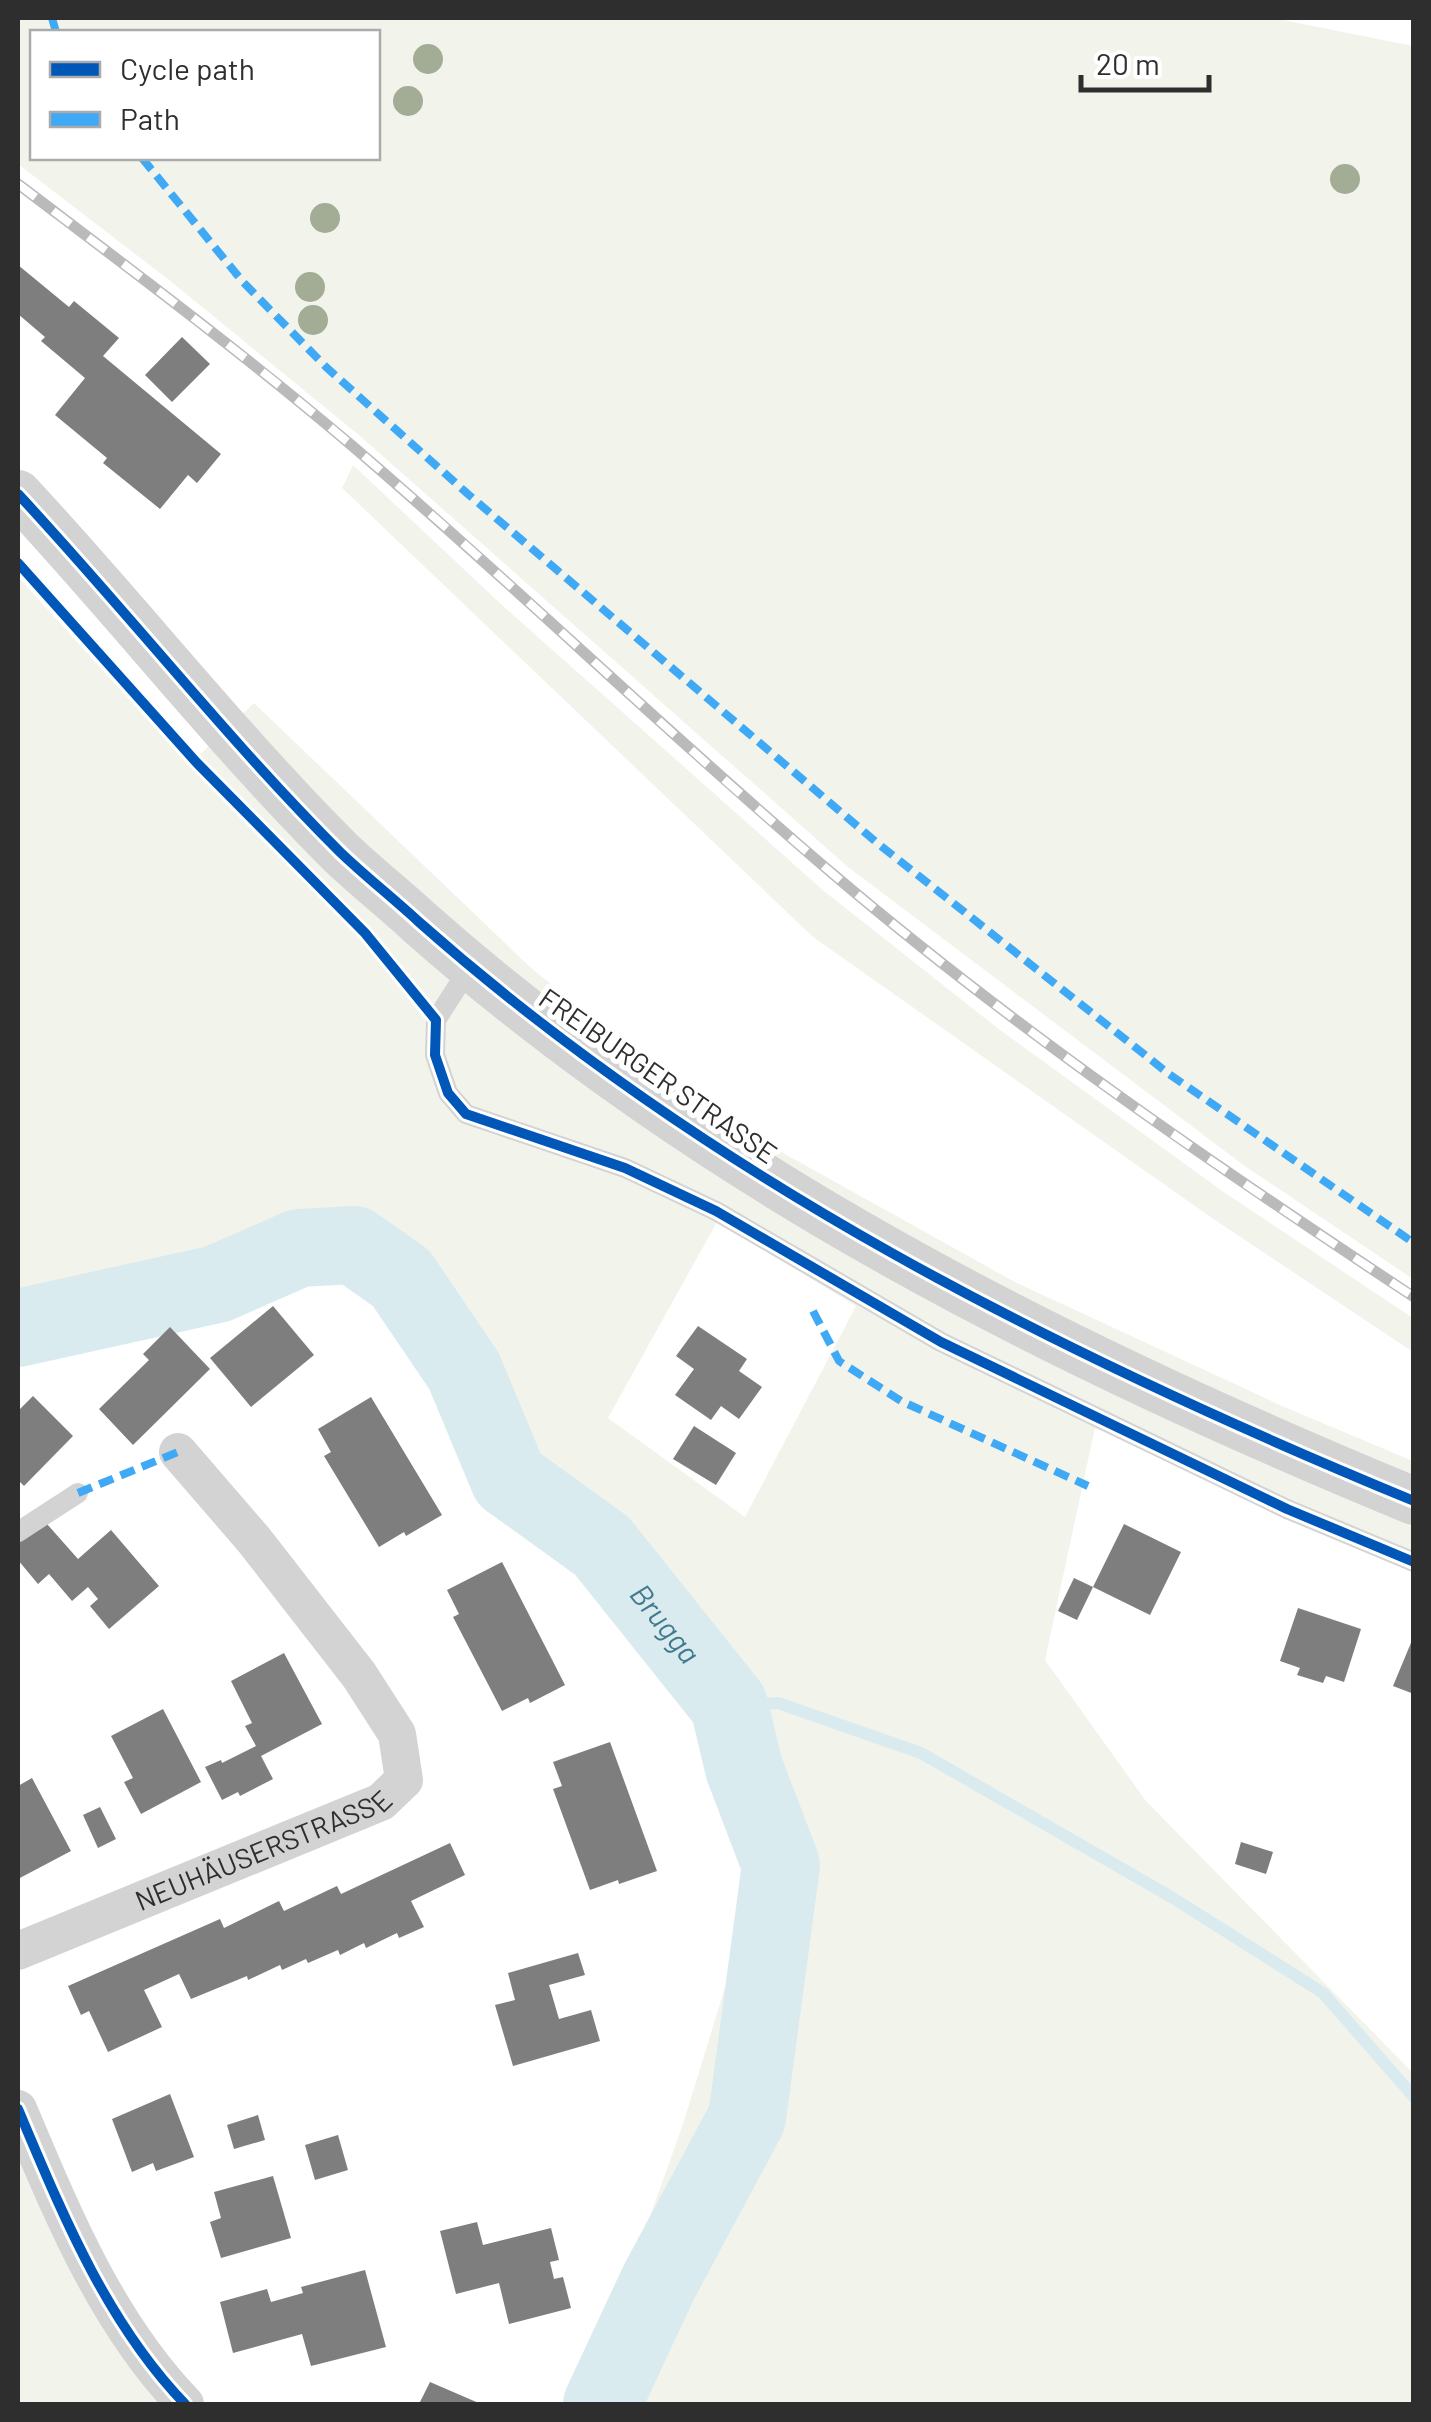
<svg xmlns="http://www.w3.org/2000/svg" width="1431" height="2422" viewBox="0 0 1431 2422" font-family="Barlow,sans-serif">
  <style>
    .green { fill: #f2f4ec; fill-rule: evenodd }
    .lines { fill: none; stroke-linecap: round; stroke-linejoin: round }
    .stream { stroke: #daebf0; stroke-width: 12 }
    .river { stroke: #daebf0; stroke-width: 78 }
    .building { fill: #7e7e7e }
    .service { stroke: #d3d3d3; stroke-width: 20 }
    .minor { stroke: #d3d3d3; stroke-width: 38 }
    .tertiary { stroke: #d3d3d3; stroke-width: 48 }
    .rail-casing { stroke: #bababa; stroke-width: 11 }
    .rail { stroke: #fff; stroke-width: 8; stroke-dasharray: 22; stroke-linecap: butt }
    .quiet { stroke: #3fa9f5; stroke-width: 8; stroke-dasharray: 15 8; stroke-linecap: butt }
    .cycleway-casing { stroke: #fff; stroke-width: 16 }
    .cycleway { stroke: #0057b8; stroke-width: 10 }
    .tree { fill: #a3ac95 }
    .labels { text-anchor: middle; stroke-width: 10; stroke-linejoin: round; paint-order: stroke }
    .street-label { font-size: 28px; fill: #2e2e2e; stroke: #fff }
    .water-label { font-size: 30px; font-style: italic; fill: #417a8c; stroke: #fff }
  </style>
  <rect width="100%" height="100%" fill="#fff"/>
  <!-- green -->
  <g class="green">
    <path d="M18,18h1255l140,28v1233l-167,-112 -398,-300 -488,-431 -191,-156 -151,-116zM32,32h346v126h-346z"/>
    <polygon points="353,465 503,606 824,891 1000,1030 1225,1193 1413,1318 1413,1352 1209,1216 813,937 342,488"/>
    <path d="M18,577l171,188 65,-62 276,264 98,80 157,107 230,128 267,124 131,55v110l-128,-54 -190,-89 -50,232 101,141 267,272v331h-841l56,-126 55,-154 68,-221 -21,-116 -38,-82 -97,-120 -116,-112 -103,-200 -67,-14 -86,32 -205,55zM717,1222l139,84 -111,211 -137,-99z"/>
    <path d="M18,2150c36,91 75,184 145,254h-145z"/>
  </g>
  <g class="lines">
    <!-- stream -->
    <polyline class="stream" points="729,1705 778,1703 921,1753 1173,1898 1323,1993 1414,2097"/>
    <!-- river -->
    <path class="river" id="s1" d="M18,1328l199,-44 82,-36 55,-3 47,33 63,93 45,108 93,67 127,159 15,63 37,97 -34,253 -88,164 -57,122"/>
  </g>
  <!-- building -->
  <g class="building">
    <polygon points="18,265 69,307 74,301 119,338 103,356 221,454 197,483 188,475 160,509 103,463 107,458 55,415 85,378 41,341 45,337 18,314"/>
    <polygon points="182,337 210,364 172,402 145,375"/>
    <polygon points="273,1306 314,1355 251,1407 210,1358"/>
    <polygon points="698,1326 747,1359 739,1371 762,1387 739,1419 721,1406 711,1420 675,1395 694,1369 676,1356"/>
    <polygon points="170,1327 210,1369 133,1445 99,1409 149,1360 143,1354"/>
    <polygon points="33,1396 73,1436 24,1486 18,1480 18,1411"/>
    <polygon points="371,1397 442,1515 406,1536 404,1532 379,1547 324,1456 331,1452 318,1429"/>
    <polygon points="694,1426 736,1453 716,1485 673,1459"/>
    <polygon points="47,1524 78,1559 111,1530 159,1586 109,1629 90,1606 98,1599 88,1587 72,1601 49,1574 38,1584 18,1560 18,1543"/>
    <polygon points="1124,1524 1181,1552 1150,1615 1093,1587 1077,1620 1058,1611 1074,1578 1093,1587"/>
    <polygon points="502,1562 565,1685 530,1703 528,1698 502,1711 453,1617 459,1614 447,1590"/>
    <polygon points="1298,1608 1361,1629 1344,1682 1326,1676 1323,1683 1297,1675 1300,1668 1280,1661"/>
    <polygon points="1413,1638 1414,1638 1414,1694 1393,1686"/>
    <polygon points="284,1653 322,1724 261,1756 273,1779 240,1796 238,1792 222,1800 205,1767 221,1760 222,1763 256,1746 245,1726 252,1723 231,1681"/>
    <polygon points="163,1709 201,1782 141,1814 124,1782 133,1778 111,1736"/>
    <polygon points="610,1742 657,1871 619,1884 618,1880 590,1890 553,1789 562,1786 553,1762"/>
    <polygon points="32,1778 71,1851 18,1879 18,1786"/>
    <polygon points="100,1807 116,1839 98,1848 83,1815"/>
    <polygon points="1241,1842 1273,1852 1266,1874 1235,1864"/>
    <polygon points="450,1843 465,1875 411,1901 424,1927 399,1938 397,1933 366,1948 364,1943 340,1955 338,1950 308,1963 306,1959 282,1970 280,1965 248,1980 247,1976 191,1999 179,1974 144,1990 162,2027 108,2052 89,2011 81,2015 68,1986 220,1919 224,1928 279,1901 284,1911 337,1886 341,1894"/>
    <polygon points="578,1953 585,1975 549,1985 559,2019 591,2010 600,2041 513,2066 495,2005 515,2000 508,1973"/>
    <polygon points="170,2094 194,2157 156,2171 153,2163 132,2172 112,2119"/>
    <polygon points="258,2115 265,2140 234,2149 227,2125"/>
    <polygon points="338,2135 348,2170 315,2180 305,2145"/>
    <polygon points="273,2176 291,2238 221,2258 210,2222 221,2218 214,2192"/>
    <polygon points="477,2222 483,2245 551,2228 559,2260 550,2262 554,2279 563,2277 571,2308 509,2324 499,2283 456,2294 440,2231"/>
    <polygon points="365,2270 386,2347 311,2366 302,2334 233,2353 220,2302 267,2289 271,2302 303,2293 301,2287"/>
    <polygon points="430,2382 481,2404 419,2404"/>
  </g>
  <g class="lines">
    <!-- service -->
    <g class="service">
      <polyline points="470,967 436,1020 435,1055 448,1093 466,1114 625,1168 716,1211 941,1342 1287,1509 1414,1562"/>
      <polyline points="18,1532 78,1493"/>
    </g>
    <!-- minor -->
    <g class="minor">
      <path id="s2" d="M18,1951l363,-149 23,-22 -7,-46 -38,-59 -105,-135 -76,-88"/>
      <path d="M18,2109c44,104 88,213 167,295"/>
    </g>
    <!-- tertiary -->
    <path class="tertiary" d="M18,494c109,117 208,244 322,358 25,24 53,46 79,70 290,257 638,432 995,579"/>
    <!-- rail casing -->
    <g class="rail-casing">
      <path id="rail" d="M18,184c112,85 225,169 332,260 164,140 319,291 483,430 182,155 381,291 581,423"/>
    </g>
    <!-- rail -->
    <use href="#rail" class="rail"/>
    <!-- quiet -->
    <g class="quiet">
      <polyline points="52,18 56,32"/>
      <polyline points="142,158 243,282 326,367 469,495 876,842 1169,1074 1414,1243"/>
      <polyline points="813,1311 839,1361 901,1401 1088,1486"/>
      <polyline points="78,1493 178,1452"/>
    </g>
    <!-- cycleway casing -->
    <g class="cycleway-casing">
      <g id="cycleway">
        <path d="M18,494c109,117 208,244 322,358 25,24 53,46 79,70 290,257 638,432 995,579"/>
        <polyline points="18,563 197,763 365,933 436,1020 435,1055 448,1093 466,1114 625,1168 716,1211 941,1342 1287,1509 1414,1562"/>
        <path d="M18,2109c44,104 88,213 167,295"/>
      </g>
    </g>
    <!-- cycleway -->
    <use href="#cycleway" class="cycleway"/>
  </g>
  <!-- trees -->
  <g class="tree">
    <circle cx="428" cy="59" r="15"/>
    <circle cx="408" cy="101" r="15"/>
    <circle cx="1345" cy="179" r="15"/>
    <circle cx="325" cy="218" r="15"/>
    <circle cx="310" cy="287" r="15"/>
    <circle cx="313" cy="320" r="15"/>
  </g>
  <g class="labels">
    <!-- street labels -->
    <g class="street-label">
      <text transform="translate(658 1076) rotate(35)" y="10">FREIBURGER STRASSE</text>
      <text dy="10" stroke="none"><textPath href="#s2" startOffset="265">NEUHÄUSERSTRASSE</textPath></text>
    </g>
    <!-- water labels -->
    <g class="water-label">
      <text dy="10" stroke="none"><textPath href="#s1" startOffset="850">Brugga</textPath></text>
    </g>
  </g>
  <!-- border -->
  <rect width="1431" height="2422" fill="none" stroke="#2e2e2e" stroke-width="40"/>
  <!-- legend -->
  <rect x="30" y="30" width="350" height="130" fill="#ffffff" stroke="#ababab" stroke-width="2.5"/>
  <rect x="50" y="62" width="50" height="15" fill="#0057b8" stroke="#ababab" stroke-width="2.5"/>
  <text x="120" y="80" font-size="30" fill="#2e2e2e">Cycle path</text>
  <rect x="50" y="112" width="50" height="15" fill="#3fa9f5" stroke="#ababab" stroke-width="2.5"/>
  <text x="120" y="130" font-size="30" fill="#2e2e2e">Path</text>
  <!-- scale -->
  <path d="M1081 75v15h128v-15" fill="none" stroke="#2e2e2e" stroke-width="5"/>
  <text x="1096" y="75" font-size="30" fill="#2e2e2e" stroke="#ffffff" stroke-width="8" paint-order="stroke">20 m</text>
</svg>
